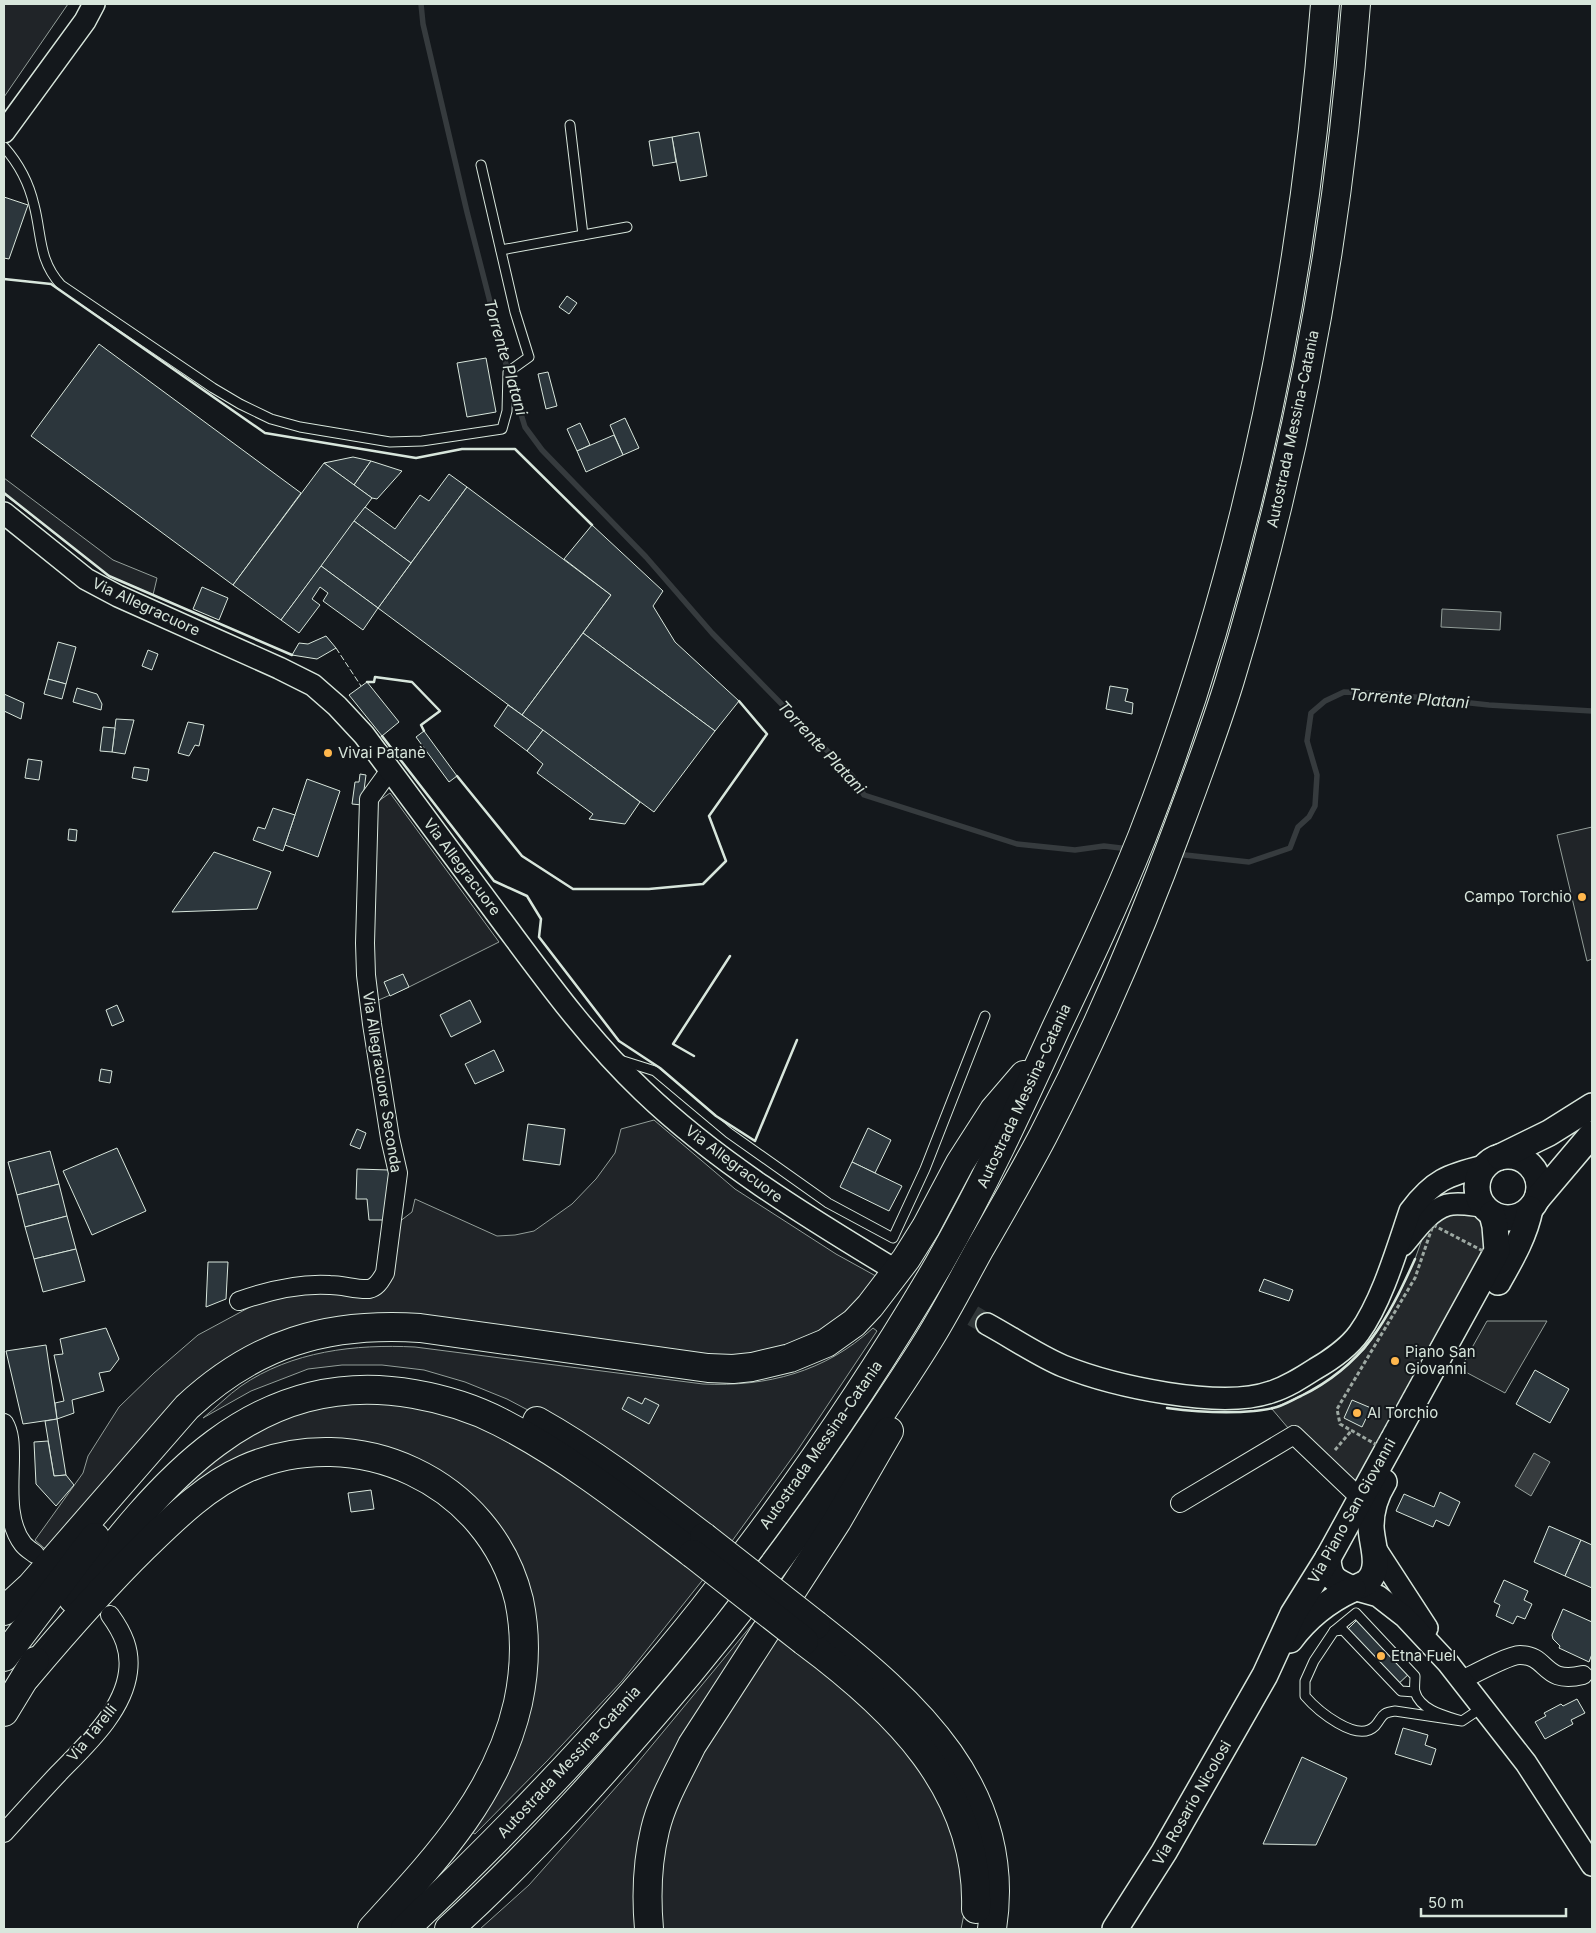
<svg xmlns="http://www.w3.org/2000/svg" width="1596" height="1933" viewBox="0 0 1596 1933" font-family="Inter,sans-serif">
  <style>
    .green { fill: #202428; stroke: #939e99 }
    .parking { fill: #24282b; stroke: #939e99 }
    .water { fill: #363b3e; stroke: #939e99 }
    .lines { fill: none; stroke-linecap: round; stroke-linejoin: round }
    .stream { stroke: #363b3e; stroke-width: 5.5 }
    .building { fill: #2c363c; stroke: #d8e6dc }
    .tertiary-tunnel { stroke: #313739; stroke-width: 21; stroke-dasharray: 21 11; stroke-linecap: butt }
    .service-casing { stroke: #d8e6dc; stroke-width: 11 }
    .minor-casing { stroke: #d8e6dc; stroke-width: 20 }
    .tertiary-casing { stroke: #d8e6dc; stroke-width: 24 }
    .secondary-casing { stroke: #d8e6dc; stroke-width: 28 }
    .motorway-casing { stroke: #d8e6dc; stroke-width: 30 }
    .path { stroke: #9da8a2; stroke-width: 3; stroke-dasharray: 4 2.5; stroke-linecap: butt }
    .service { stroke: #14181c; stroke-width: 9 }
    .minor { stroke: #14181c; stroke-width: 18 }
    .tertiary { stroke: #14181c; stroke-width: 21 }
    .secondary { stroke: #14181c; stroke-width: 25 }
    .motorway { stroke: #14181c; stroke-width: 28 }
    .motorway-bridge-casing { stroke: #d8e6dc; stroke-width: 30; stroke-linecap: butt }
    .motorway-bridge { stroke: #14181c; stroke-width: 28 }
    .fence { stroke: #d8e6dc; stroke-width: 1; stroke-dasharray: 6 2.5; stroke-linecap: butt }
    .wall { stroke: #d8e6dc; stroke-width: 2.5 }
    .poi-dot { fill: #ffb74d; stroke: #14181c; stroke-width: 2 }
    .labels { text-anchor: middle; stroke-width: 4; stroke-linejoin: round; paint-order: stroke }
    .street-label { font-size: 15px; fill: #d8e6dc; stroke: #14181c }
    .poi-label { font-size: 15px; fill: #d8e6dc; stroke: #14181c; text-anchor: start }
    .water-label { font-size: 16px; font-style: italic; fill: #d8e6dc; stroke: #14181c }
  </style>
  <rect width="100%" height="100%" fill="#14181c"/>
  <!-- green -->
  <g class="green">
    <polygon points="4,4 68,4 4,97"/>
    <polygon points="4,478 113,560 157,578 153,595 109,576 4,494"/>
    <polygon points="390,793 499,942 409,987 374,1002 370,964 374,804"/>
    <polygon points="1592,827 1592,959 1587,961 1557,835"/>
    <polygon points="654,1120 735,1189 836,1254 883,1280 816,1338 747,1358 288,1333 49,1549 44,1548 35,1540 83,1473 88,1456 119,1407 154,1373 198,1335 263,1300 306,1292 375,1295 399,1222 412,1212 415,1199 497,1236 515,1235 534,1231 572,1204 596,1179 615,1153 621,1129"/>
    <path d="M873,1328l4,3 -80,120 -70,97 -167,-121 -53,-28 -42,-17 -41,-12 -42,-5h-40l-34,4 -57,22 -48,27c13,-10 25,-23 38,-32 51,-35 114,-42 174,-39l288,37c64,3 122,-12 170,-56z"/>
    <polygon points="399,1401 491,1429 538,1455 705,1577 622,1681 547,1761 475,1834 470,1831 530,1616 438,1479 276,1452 122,1554 176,1490 246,1432 318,1405"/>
    <polygon points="789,1580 696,1721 640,1929 480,1929 529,1885 634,1767"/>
    <polygon points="776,1636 885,1720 924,1770 955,1829 963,1866 965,1909 961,1929 659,1929 657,1897 666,1829 683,1784"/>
  </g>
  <!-- parking -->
  <g class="parking">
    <polygon points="1464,1204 1495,1226 1360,1498 1294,1435 1272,1409 1317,1388 1341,1371 1364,1350 1377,1332 1399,1294 1415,1259 1431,1214"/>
    <polygon points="1487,1321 1547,1321 1505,1393 1460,1369"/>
  </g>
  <!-- water -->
  <g class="water">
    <polygon points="1442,609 1501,612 1500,630 1441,627"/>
    <polygon points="1534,1453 1550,1462 1531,1496 1515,1486"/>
  </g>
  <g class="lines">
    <!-- stream -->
    <g class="stream">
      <polyline points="421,4 423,24 467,212 508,372 525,427 542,450 646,557 712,633 853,777 864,795 1017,844 1075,850 1104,846 1129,849"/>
      <polyline points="1176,854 1249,862 1290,848 1298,827 1309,817 1315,806 1317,775 1307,741 1311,713 1325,701 1344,692 1387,694 1489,705 1592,711"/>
    </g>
  </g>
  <!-- building -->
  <g class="building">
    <polygon points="699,132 707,176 680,181 672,137"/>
    <polygon points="672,137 676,162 653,166 649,141"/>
    <polygon points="4,197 28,205 9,259 4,258"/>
    <polygon points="567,296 577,303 569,314 559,307"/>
    <polygon points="99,344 301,493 233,585 31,436"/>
    <polygon points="486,358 496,412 467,417 457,363"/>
    <polygon points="548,372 557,406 546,409 538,374"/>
    <polygon points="625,418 639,448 623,455 610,425"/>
    <polygon points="580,423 590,445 577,451 567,429"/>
    <polygon points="614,435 623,455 586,472 577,451"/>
    <polygon points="353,457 371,461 354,485 324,463"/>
    <polygon points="371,461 402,471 377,499 372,498 354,485"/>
    <polygon points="324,463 372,498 281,620 233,585"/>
    <polygon points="449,474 467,487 411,563 354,521 365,507 395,529 420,495 429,501"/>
    <polygon points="467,487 611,595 522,715 378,608"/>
    <polygon points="354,521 411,563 378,608 321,566"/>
    <polygon points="592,525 663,591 653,606 675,642 739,701 715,731 583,633 611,595 564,559"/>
    <polygon points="321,566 378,608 363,630 323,601 328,593 320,587 312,599 320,605 299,633 281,620"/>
    <polygon points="202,587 228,598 219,620 193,609"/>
    <polygon points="583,633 715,731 654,812 522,715"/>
    <polygon points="326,636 336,648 317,659 292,655 299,643 308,644"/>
    <polygon points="58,642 76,647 66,684 48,679"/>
    <polygon points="148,650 158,654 152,670 142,666"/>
    <polygon points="48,679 66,684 62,699 44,694"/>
    <polygon points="367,682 399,722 382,736 349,695"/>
    <polygon points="1110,686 1128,689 1125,701 1133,703 1132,714 1106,709"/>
    <polygon points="77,688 97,694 102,704 101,710 73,702"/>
    <polygon points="4,694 24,703 21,719 4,711"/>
    <polygon points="508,705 543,730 527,751 494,726"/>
    <polygon points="116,719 134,720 125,754 112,752"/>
    <polygon points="188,722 204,725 199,746 195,745 189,756 178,753"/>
    <polygon points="103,727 115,728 112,752 100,751"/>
    <polygon points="543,730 640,802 625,824 589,819 593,814 537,773 543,764 527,751"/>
    <polygon points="424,731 457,776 449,782 416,737"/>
    <polygon points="28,759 42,761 39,780 25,778"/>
    <polygon points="134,767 149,769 147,781 132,778"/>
    <polygon points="360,774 366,775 362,805 352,804 355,782 359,782"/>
    <polygon points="307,779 340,791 318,857 285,845"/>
    <polygon points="273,808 295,815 283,851 253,840 258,827 265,829"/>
    <polygon points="69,829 77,830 76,841 68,840"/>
    <polygon points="214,852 271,872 257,909 172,912"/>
    <polygon points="403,974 409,987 390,996 384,982"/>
    <polygon points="470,1000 481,1022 451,1037 440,1015"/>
    <polygon points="117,1005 124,1021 112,1026 106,1010"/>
    <polygon points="494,1050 504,1071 475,1084 465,1064"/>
    <polygon points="101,1069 112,1071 110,1083 99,1081"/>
    <polygon points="528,1124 565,1129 560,1165 523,1160"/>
    <polygon points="868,1128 891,1140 875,1173 852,1162"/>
    <polygon points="357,1129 366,1133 360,1149 350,1145"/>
    <polygon points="117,1148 146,1211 92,1235 63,1171"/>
    <polygon points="50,1151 59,1184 17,1195 8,1162"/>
    <polygon points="852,1162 902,1186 889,1211 840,1187"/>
    <polygon points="357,1169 389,1170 385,1220 369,1220 367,1199 356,1199"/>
    <polygon points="59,1184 67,1216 25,1227 17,1195"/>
    <polygon points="67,1216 76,1249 34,1259 25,1227"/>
    <polygon points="76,1249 85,1281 43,1292 34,1259"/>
    <polygon points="208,1262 228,1262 226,1299 206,1307"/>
    <polygon points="1264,1279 1293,1290 1289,1301 1259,1291"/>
    <polygon points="106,1328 119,1359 110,1371 99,1373 104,1391 72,1400 74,1413 57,1419 55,1403 64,1401 54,1355 63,1354 60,1339"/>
    <polygon points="46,1345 57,1419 23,1424 6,1351"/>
    <polygon points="1535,1370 1569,1389 1550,1423 1516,1404"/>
    <polygon points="628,1397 642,1404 645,1398 659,1405 649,1424 622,1409"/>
    <polygon points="1352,1400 1371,1408 1362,1427 1344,1418"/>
    <polygon points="57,1419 66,1475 54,1476 45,1421"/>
    <polygon points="48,1441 54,1476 66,1475 74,1485 56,1506 36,1484 34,1442"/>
    <polygon points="371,1490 374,1509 351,1512 348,1493"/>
    <polygon points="1440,1492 1460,1502 1449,1526 1436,1520 1433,1527 1396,1511 1404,1494 1434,1507"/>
    <polygon points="1549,1526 1581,1540 1565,1576 1534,1562"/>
    <polygon points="1581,1540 1592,1545 1592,1588 1565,1576"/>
    <polygon points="1504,1580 1528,1591 1524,1600 1532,1604 1525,1619 1517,1616 1513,1624 1496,1616 1500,1605 1494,1602"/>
    <polygon points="1563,1609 1592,1622 1592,1654 1589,1662 1559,1648 1560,1646 1553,1639 1552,1635"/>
    <polygon points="1359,1618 1412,1671 1394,1688 1342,1635"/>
    <polygon points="1577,1699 1585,1713 1571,1720 1573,1724 1545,1739 1535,1722 1546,1716 1544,1713 1561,1704 1563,1706"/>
    <polygon points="1403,1728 1428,1735 1425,1745 1436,1749 1431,1765 1395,1754"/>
    <polygon points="1302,1757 1347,1778 1316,1845 1263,1844"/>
  </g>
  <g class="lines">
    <!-- tertiary-tunnel -->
    <polyline class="tertiary-tunnel" points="890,1267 987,1324"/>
    <!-- service casing -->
    <g class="service-casing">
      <g id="service">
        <polyline points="570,125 583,235"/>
        <path d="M4,147c15,17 25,36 30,58 8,30 4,55 27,80l152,103 27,16 31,15 29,8 90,15 32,-1 80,-12 5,-18 1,-39 21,-15 -14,-45 -34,-147"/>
        <polyline points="501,250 627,227"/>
        <polyline points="620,1060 655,1071 729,1133 828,1203 893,1238 925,1169 985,1016"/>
        <polyline points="1334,1631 1343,1630 1401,1691 1415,1692"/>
        <path d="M1462,1721c-16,-5 -41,-10 -47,-29 -1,-4 0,-11 0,-16l-59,-63 -22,18 -20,30 -9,20v15c12,14 52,48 70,30 8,-9 5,-13 20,-15l67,10 21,-14"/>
      </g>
    </g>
    <!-- minor casing -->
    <g class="minor-casing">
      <g id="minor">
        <path d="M239,1301c28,-10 61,-18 91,-16 13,0 27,5 39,4 9,-2 12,-10 16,-16l13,-100 -8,-35 -18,-114 -6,-49 -1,-32 4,-144 21,-29"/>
        <path d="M4,1423c6,10 6,23 6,34 0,27 -5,64 13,87 3,4 8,7 12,10"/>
        <polyline points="1180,1503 1294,1435 1360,1498"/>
        <path d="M1462,1680c12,-6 47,-25 58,-25 29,0 22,30 63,20"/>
        <path d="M4,1833c18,-20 36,-40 54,-59 27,-28 65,-62 70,-102 3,-22 -5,-39 -18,-57"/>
      </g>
    </g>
    <!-- tertiary casing -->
    <g class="tertiary-casing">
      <g id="tertiary">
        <polyline points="4,132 85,21 94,4"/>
        <path d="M4,513l82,66 32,17 161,72 34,17 24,21 27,29c46,62 92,124 138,186 44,59 87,119 141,170 73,70 161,124 247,176"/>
        <path d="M1403,1245c12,-14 25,-34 44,-40 10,-3 25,0 35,1"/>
        <path d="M987,1324c24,13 52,32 76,42 50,20 158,44 208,26 16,-5 30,-14 44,-23 14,-8 34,-22 44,-36 23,-32 38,-84 51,-122 23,-31 38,-36 74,-45"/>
        <polyline points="1375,1548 1427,1628"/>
        <polyline points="1353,1589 1378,1596 1405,1617 1448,1663 1526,1763 1592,1865"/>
      </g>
    </g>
    <!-- secondary casing -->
    <g class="secondary-casing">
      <g id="secondary">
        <circle cx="1508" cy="1187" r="31"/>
        <polyline points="1500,1157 1549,1133 1592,1106"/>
        <polyline points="1537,1199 1592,1134"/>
        <path d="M1498,1282c13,-23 27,-47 32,-73"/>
        <path d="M1328,1558c1,21 7,23 25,31 4,-2 10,-4 14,-7 16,-14 4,-39 4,-56 0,-16 5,-31 13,-44"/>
        <path d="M1290,1640c17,-23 37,-39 63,-51"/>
        <polyline points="1115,1929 1164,1852 1265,1675 1293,1614 1328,1558 1497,1251 1495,1226 1492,1214"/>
      </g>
    </g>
    <!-- motorway casing -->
    <g class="motorway-casing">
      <g id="motorway">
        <path d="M537,1421c59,33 113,75 167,116"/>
        <path d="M73,1599c85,-114 182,-234 341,-205 29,5 59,14 86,28 70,36 131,85 193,132"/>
        <path d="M4,1611l27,-25 156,-179c69,-64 140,-85 233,-79l288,40 25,1 19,-2 38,-9 36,-15 28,-20 16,-17 36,-47 20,-32 34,-64 34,-53 30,-35"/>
        <path d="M816,1625c98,77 198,165 176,304"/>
        <path d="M804,1641c89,66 176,148 172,268"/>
        <polyline points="4,1657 95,1537"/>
        <path d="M26,1677c38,-45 76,-89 118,-130 30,-29 62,-61 101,-78 111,-49 245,12 274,131 7,33 6,70 -1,103 -21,93 -84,158 -146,226"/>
        <polyline points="4,1712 35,1661"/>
        <path d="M405,1929c106,-101 208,-206 299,-321 85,-109 165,-224 235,-344 44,-77 81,-157 117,-236 30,-63 60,-126 86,-191 104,-266 161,-549 183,-833"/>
        <path d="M449,1929c86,-78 164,-166 239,-255 68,-82 130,-167 189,-255 18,-27 37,-55 54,-83 17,-28 32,-57 48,-86 22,-38 44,-76 64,-114 52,-101 97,-205 136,-311 18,-48 36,-96 51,-145 67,-220 109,-447 126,-676"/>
        <path d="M649,1929c-3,-34 -2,-66 6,-99 7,-30 24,-58 37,-85l145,-224 52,-90"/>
      </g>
    </g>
    <!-- path -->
    <g class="path">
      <polygon points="1433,1225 1485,1252 1377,1445 1340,1424 1337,1409 1415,1278"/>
      <polyline points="1335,1450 1352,1430"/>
    </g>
    <!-- service -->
    <use href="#service" class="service"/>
    <!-- minor -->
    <use href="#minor" class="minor"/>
    <!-- tertiary -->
    <use href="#tertiary" class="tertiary"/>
    <!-- secondary -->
    <use href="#secondary" class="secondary"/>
    <!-- motorway -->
    <use href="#motorway" class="motorway"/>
    <!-- motorway-bridge casing -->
    <g class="motorway-bridge-casing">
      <g id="motorway-bridge">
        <polyline points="704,1537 816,1625"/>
        <polyline points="693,1554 804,1641"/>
      </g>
    </g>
    <!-- motorway-bridge -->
    <use href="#motorway-bridge" class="motorway-bridge"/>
    <!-- fence -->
    <polyline class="fence" points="336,648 361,686"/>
    <!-- wall -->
    <g class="wall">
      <polyline points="4,279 51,284 265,433 416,458 462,449 515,449 592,525"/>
      <polyline points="4,493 109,576 292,655"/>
      <polyline points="367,682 374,682 375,677 412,682 440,711 421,725 424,731"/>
      <polyline points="382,736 494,881 527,896 541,919 539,937 619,1041 660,1068 716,1116 755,1141 797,1040"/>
      <polyline points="457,776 522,856 573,889 649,889 703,884 726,861 709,816 767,734 739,701"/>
      <polyline points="694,1056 673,1044 730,956"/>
      <path d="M1167,1408c30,4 58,6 87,3 6,-1 13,-1 19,-3 10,-2 19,-8 28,-12 63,-31 86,-75 114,-137"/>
    </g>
  </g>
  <!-- markers -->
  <g class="poi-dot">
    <circle cx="328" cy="753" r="5"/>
    <circle cx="1582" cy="897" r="5"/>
    <circle cx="1395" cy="1361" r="5"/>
    <circle cx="1357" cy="1413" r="5"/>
    <circle cx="1381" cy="1656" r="5"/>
  </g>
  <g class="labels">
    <!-- street labels -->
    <g class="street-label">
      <text transform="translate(1293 429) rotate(-78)" y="5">Autostrada Messina-Catania</text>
      <text transform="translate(146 607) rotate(25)" y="5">Via Allegracuore</text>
      <text transform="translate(462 867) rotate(53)" y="5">Via Allegracuore</text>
      <text transform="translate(382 1082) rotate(81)" y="5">Via Allegracuore Seconda</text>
      <text transform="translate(1024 1096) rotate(-65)" y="5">Autostrada Messina-Catania</text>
      <text transform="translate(734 1164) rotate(37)" y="5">Via Allegracuore</text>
      <text transform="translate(821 1445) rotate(-55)" y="5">Autostrada Messina-Catania</text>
      <text transform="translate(1352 1511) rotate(-61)" y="5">Via Piano San Giovanni</text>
      <text transform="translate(92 1733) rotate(-51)" y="5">Via Tarelli</text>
      <text transform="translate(569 1762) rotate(-47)" y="5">Autostrada Messina-Catania</text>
      <text transform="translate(1192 1803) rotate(-60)" y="5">Via Rosario Nicolosi</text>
    </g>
    <!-- poi labels -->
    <g class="poi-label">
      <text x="338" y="758">Vivai Patanè</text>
      <text x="1572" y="902" text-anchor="end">Campo Torchio</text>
      <text x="1405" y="1357">Piano San<tspan x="1405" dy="17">Giovanni</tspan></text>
      <text x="1367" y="1418">Al Torchio</text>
      <text x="1391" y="1661">Etna Fuel</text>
    </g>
    <!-- water labels -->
    <g class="water-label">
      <text transform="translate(506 357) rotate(74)" y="6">Torrente Platani</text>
      <text transform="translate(1409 698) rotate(4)" y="6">Torrente Platani</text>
      <text transform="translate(822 747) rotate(47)" y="6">Torrente Platani</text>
    </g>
  </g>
  <!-- border -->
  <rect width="1596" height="1933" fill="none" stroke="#d8e6dc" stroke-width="10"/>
  <!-- scale -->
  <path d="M1421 1908v8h145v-8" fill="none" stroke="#d8e6dc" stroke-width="2.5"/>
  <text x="1428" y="1908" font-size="15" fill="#d8e6dc" stroke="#14181c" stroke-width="4" paint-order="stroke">50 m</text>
</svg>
